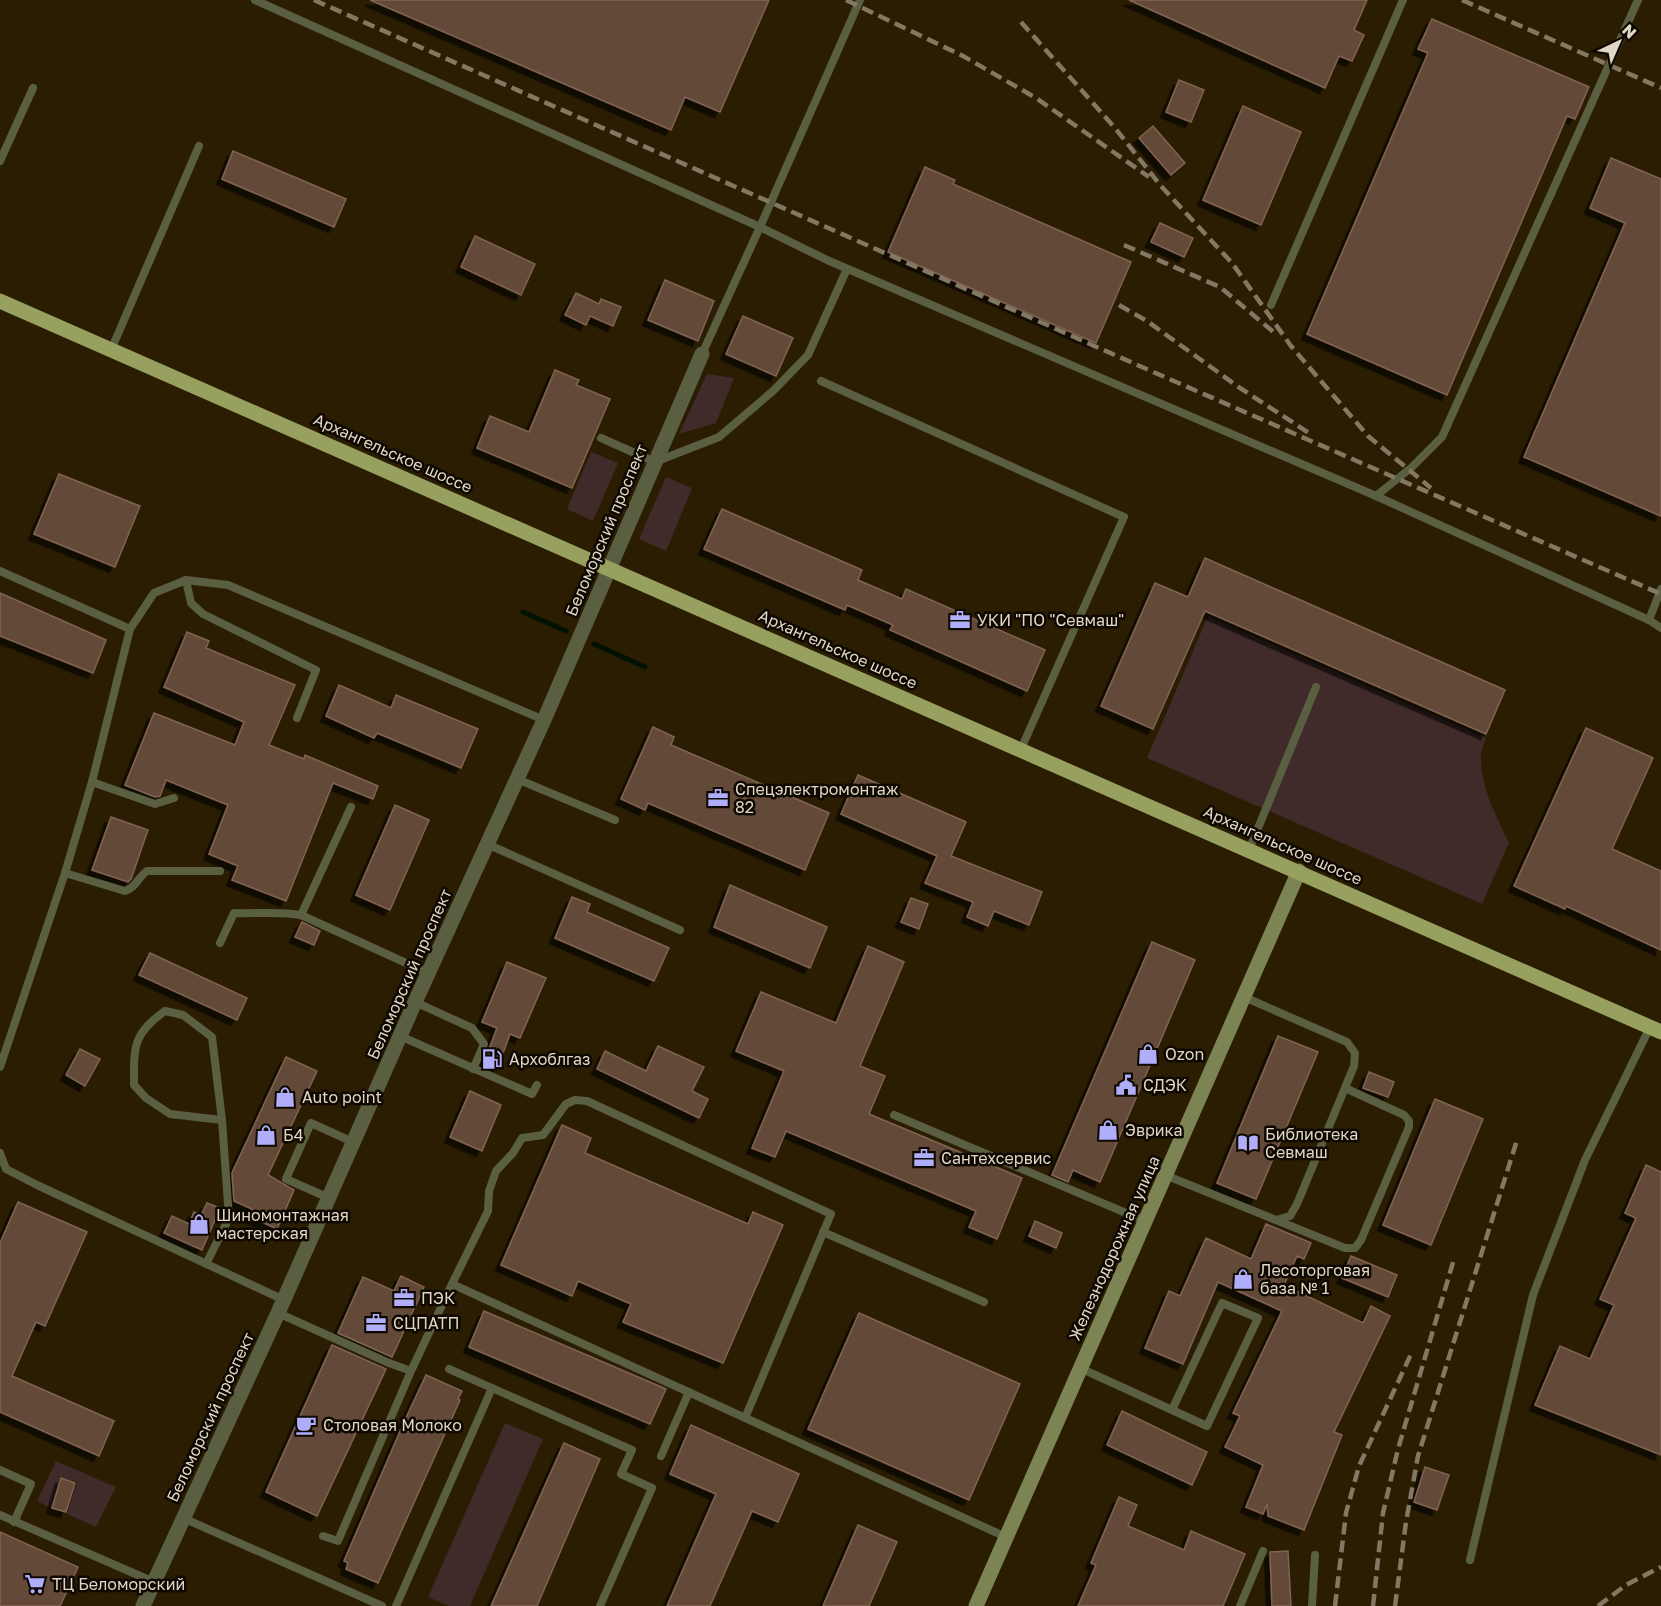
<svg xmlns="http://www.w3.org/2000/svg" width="1661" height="1606" viewBox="0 0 1661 1606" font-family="'Golos Text',sans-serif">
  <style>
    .green { fill: #402a2a }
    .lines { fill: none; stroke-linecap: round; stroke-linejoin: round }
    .stream { stroke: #011203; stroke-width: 5 }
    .building { fill: #634837; stroke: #816352; stroke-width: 1.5; filter: url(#shadow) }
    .lane { stroke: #5b5f41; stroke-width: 8 }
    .street { stroke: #5b5f41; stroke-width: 15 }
    .secondary { stroke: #7d8453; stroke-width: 15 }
    .primary { stroke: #97a05f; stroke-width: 15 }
    .rail { stroke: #837863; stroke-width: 4.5; stroke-dasharray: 12 6; stroke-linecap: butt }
    .labels { text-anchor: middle; stroke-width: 5; stroke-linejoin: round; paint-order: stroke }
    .street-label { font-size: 16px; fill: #dfd7c7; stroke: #0e0801 }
    .poi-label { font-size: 16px; fill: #dfd7c7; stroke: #0e0801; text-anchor: start }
  </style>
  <defs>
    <filter id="shadow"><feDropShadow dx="-5.5" dy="5.5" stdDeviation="0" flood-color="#0009"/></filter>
  </defs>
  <rect width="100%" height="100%" fill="#2a1d02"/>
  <!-- green -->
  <g class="green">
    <polygon points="707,374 734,378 716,423 679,434"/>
    <polygon points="591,452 618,463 593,521 567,509"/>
    <polygon points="666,477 692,488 666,551 639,539"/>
    <path d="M1208,616l278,122c-2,6 -5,13 -5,19 -1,28 16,61 28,86l-27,61 -335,-146z"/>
    <polygon points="505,1423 543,1439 470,1606 449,1606 428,1597"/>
    <polygon points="56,1461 116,1487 96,1527 67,1514 77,1482 60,1477 51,1508 37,1501"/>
  </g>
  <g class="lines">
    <!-- stream -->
    <g class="stream">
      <polyline points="523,612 566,631"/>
      <polyline points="594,644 645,667"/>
    </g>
  </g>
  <!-- building -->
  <g class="building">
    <polygon points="370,0 769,0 720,112 685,97 671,130"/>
    <polygon points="1129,0 1367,0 1354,30 1364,35 1352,61 1339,56 1325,88"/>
    <polygon points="1432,19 1589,87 1575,119 1567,116 1447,395 1307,334 1428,53 1418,49"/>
    <polygon points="1179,80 1204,90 1191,122 1166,112"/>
    <polygon points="1243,106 1301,132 1261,225 1203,200"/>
    <polygon points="1153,126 1185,163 1171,175 1139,138"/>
    <polygon points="233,151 346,199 334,227 222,179"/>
    <polygon points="1611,158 1661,179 1661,516 1524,457 1625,223 1590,208"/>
    <polygon points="925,167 955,180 953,184 1131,262 1096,343 888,252"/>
    <polygon points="1160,223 1193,238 1184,257 1151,242"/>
    <polygon points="475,236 535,264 521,295 461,267"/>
    <polygon points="665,280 714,301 698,341 648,320"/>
    <polygon points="576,293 599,304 601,299 621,307 613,326 590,316 586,325 565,315"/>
    <polygon points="743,316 793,338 776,376 726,354"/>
    <polygon points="555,370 579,380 576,385 610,399 572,488 477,448 490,416 529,432"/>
    <polygon points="59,474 140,506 115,567 34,534"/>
    <polygon points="722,509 862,570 858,580 902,599 906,589 1045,650 1027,691 890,630 893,625 847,605 845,610 704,549"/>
    <polygon points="1205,558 1505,690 1486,734 1205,611 1153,729 1101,706 1155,583 1188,597"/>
    <polygon points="0,593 106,640 93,673 0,636"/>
    <polygon points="187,632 209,641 206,648 295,685 269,745 304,759 305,755 378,786 373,799 333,783 286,901 232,880 238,866 209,854 228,805 166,780 160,796 155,797 125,785 154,713 235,745 244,722 164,687"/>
    <polygon points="339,685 391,708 396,695 478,729 461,768 377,733 374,738 326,716"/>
    <polygon points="653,727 674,737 671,745 829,813 805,870 648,803 645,810 621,799"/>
    <polygon points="1586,728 1653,758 1612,849 1661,871 1661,950 1566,906 1565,909 1514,886"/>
    <polygon points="858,775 966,822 951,856 1042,892 1029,925 994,911 988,926 967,917 973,902 925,883 937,856 841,814"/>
    <polygon points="395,805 429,820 390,910 356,895"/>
    <polygon points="111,817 148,830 131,879 128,882 92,870"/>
    <polygon points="730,885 827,927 810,968 714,927"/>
    <polygon points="572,897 590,904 587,912 669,948 654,981 555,938"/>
    <polygon points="911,898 928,904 919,929 901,922"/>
    <polygon points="302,922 320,931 314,945 295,937"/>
    <polygon points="1152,942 1195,960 1100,1182 1073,1170 1068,1182 1052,1175"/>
    <polygon points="868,946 904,962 860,1066 885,1076 869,1114 1022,1178 997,1239 969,1227 976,1211 786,1131 775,1157 752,1148 784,1071 736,1051 761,992 836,1023"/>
    <polygon points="150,953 247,998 237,1020 139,975"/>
    <polygon points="507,962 546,978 520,1038 510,1034 498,1067 484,1062 497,1028 482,1022"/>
    <polygon points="1278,1036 1318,1052 1256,1199 1217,1183"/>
    <polygon points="658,1046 704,1067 692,1091 708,1099 699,1118 597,1069 605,1051 646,1071"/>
    <polygon points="80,1049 100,1059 85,1086 66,1075"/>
    <polygon points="286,1057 317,1071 268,1175 294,1190 277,1229 249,1216 252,1209 234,1201 232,1173"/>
    <polygon points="1369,1072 1394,1082 1388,1097 1363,1088"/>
    <polygon points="470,1091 501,1105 482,1151 450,1137"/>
    <polygon points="1435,1099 1483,1119 1431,1245 1383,1225"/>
    <polygon points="562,1125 591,1138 585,1153 748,1224 753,1212 783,1225 723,1363 623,1322 631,1304 578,1281 572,1296 501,1265"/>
    <polygon points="1646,1165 1661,1172 1661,1455 1535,1405 1560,1346 1590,1359 1614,1305 1600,1299 1636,1218 1625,1213"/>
    <polygon points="18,1202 87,1232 45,1326 36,1322 12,1376 114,1421 99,1456 0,1412 0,1243"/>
    <polygon points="207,1203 220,1208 202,1250 164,1233 172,1216 189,1224 194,1212 201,1215"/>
    <polygon points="1035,1221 1062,1233 1056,1248 1029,1236"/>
    <polygon points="1266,1224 1311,1243 1304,1259 1297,1256 1284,1285 1363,1323 1371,1306 1390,1316 1334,1432 1342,1435 1304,1530 1268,1516 1267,1504 1263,1514 1246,1507 1263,1465 1225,1447 1240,1416 1233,1413 1282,1311 1218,1282 1183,1364 1145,1348 1169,1291 1180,1296 1206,1238 1251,1259"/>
    <polygon points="1351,1256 1397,1275 1388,1297 1342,1278"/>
    <polygon points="401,1276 424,1287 392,1357 338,1333 363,1277 394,1291"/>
    <polygon points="484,1311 666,1389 650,1424 469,1347"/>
    <polygon points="859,1313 1020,1384 969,1500 808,1429"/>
    <polygon points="332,1345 386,1369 317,1516 266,1492"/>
    <polygon points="426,1375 462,1391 458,1399 460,1400 378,1583 346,1569 348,1563 344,1561 404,1422"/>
    <polygon points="1122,1411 1207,1452 1192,1485 1107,1445"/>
    <polygon points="691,1425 799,1474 778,1522 752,1511 710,1606 667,1606 716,1494 670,1474"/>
    <polygon points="564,1443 600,1459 537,1606 491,1606"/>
    <polygon points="1425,1467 1449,1475 1437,1510 1414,1502"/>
    <polygon points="61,1478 75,1483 66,1512 52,1508"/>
    <polygon points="1119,1497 1137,1505 1128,1526 1184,1550 1191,1531 1245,1554 1223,1606 1078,1606 1096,1565 1091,1563"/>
    <polygon points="858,1525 897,1542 869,1606 823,1606"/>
    <polygon points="0,1532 78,1567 60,1606 0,1606"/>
    <polygon points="1288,1551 1291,1606 1272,1606 1270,1552"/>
  </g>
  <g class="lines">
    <!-- lane -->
    <g class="lane">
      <polyline points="255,0 760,227 827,260 1376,496 1649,620 1661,628"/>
      <polyline points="0,161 33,88"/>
      <polyline points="1271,305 1403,0"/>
      <polyline points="111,350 199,146"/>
      <polyline points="702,354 760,227 860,0"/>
      <polyline points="821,381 1124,517 1021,749"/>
      <polyline points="601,438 655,462 719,437 773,391 808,355 847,269"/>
      <polyline points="1376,496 1412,467 1442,437 1638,0"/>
      <polyline points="0,571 130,629 92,782 65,873 0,1067"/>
      <polyline points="186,580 191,603 203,614 316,670 297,718"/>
      <polyline points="1649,620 1661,589"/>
      <polyline points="130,629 154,593 186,580 228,585 544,720"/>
      <polyline points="517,779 615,820"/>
      <polyline points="92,782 155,804 174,798"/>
      <polyline points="487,844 680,930"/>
      <polyline points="1249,850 1316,687"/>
      <path d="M65,873l60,18c11,-3 13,-14 22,-20h73"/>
      <polyline points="301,915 351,807"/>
      <path d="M220,943l14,-30c23,1 45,-2 67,2l127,58"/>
      <polyline points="415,1002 472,1028 484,1044 473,1069"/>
      <polyline points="400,1036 532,1094 537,1085"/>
      <polyline points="894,1115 1145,1221"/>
      <polyline points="0,1153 6,1169 37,1185 284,1300"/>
      <polyline points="1165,1175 1276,1220 1290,1216 1297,1204 1354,1066 1355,1053 1347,1042 1244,997"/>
      <polyline points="329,1198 286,1179 311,1123 353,1142"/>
      <polyline points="1276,1220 1345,1248 1355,1248 1361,1240 1409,1127 1409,1121 1404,1115 1345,1088"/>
      <polyline points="823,1232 984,1302"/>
      <path d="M206,1264l23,-46 -7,-98 -10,-83 -29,-22 -18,-4c-33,23 -31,37 -31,74l12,13 24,16 52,6"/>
      <polyline points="452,1284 488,1211 489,1191 496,1171 513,1153 522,1138 543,1135 566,1104 575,1100 587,1101 831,1214 745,1418"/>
      <polyline points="278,1313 389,1363 411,1371"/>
      <polyline points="1080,1368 1207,1426 1258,1318 1222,1303 1172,1410"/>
      <polyline points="449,1369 632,1450 621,1474 652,1488 600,1606"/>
      <polyline points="661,1456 689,1392"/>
      <polyline points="0,1470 31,1484 14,1522"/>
      <polyline points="0,1515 154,1582"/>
      <polyline points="183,1518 382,1606"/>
      <polyline points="323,1536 338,1541 411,1371 452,1284 1006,1537"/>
      <polyline points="1470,1560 1533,1295 1585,1160 1650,1027"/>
      <polyline points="396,1606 492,1388"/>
      <polyline points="1240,1606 1263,1551"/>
      <polyline points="1312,1606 1315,1555"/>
    </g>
    <!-- street -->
    <polyline class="street" points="143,1606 278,1313 415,1002 544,720 702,354"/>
    <!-- secondary -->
    <polyline class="secondary" points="976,1606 1299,871"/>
    <!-- primary -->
    <polyline class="primary" points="0,301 1661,1032"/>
    <!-- rail -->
    <g class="rail">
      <polyline points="314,0 1151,371 1661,594"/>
      <polyline points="846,0 963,56 1036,98 1149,177"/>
      <polyline points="1462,0 1661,88"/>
      <polyline points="1021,22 1115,128 1161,186 1232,263 1291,346 1368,436 1431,488"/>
      <polyline points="1124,245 1220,287 1277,335"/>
      <polyline points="1119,305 1147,321 1240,388 1309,433"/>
      <polyline points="1335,1606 1346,1513 1359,1466 1412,1352"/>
      <polyline points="1373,1606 1383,1513 1398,1449 1454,1259"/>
      <polyline points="1395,1606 1406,1522 1418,1456 1517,1140"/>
      <polyline points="1598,1606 1626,1585 1661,1567"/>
    </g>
  </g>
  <!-- icons -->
  <defs>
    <g id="office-bare" transform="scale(1.62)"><path d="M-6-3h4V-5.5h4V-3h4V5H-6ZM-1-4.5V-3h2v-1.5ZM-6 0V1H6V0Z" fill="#b0aefa" stroke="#0e0801" stroke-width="2.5" paint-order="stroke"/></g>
    <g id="shop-bare" transform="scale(1.62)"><path d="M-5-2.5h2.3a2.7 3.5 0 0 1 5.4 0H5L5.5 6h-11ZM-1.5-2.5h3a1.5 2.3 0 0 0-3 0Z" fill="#b0aefa" stroke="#0e0801" stroke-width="2.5" paint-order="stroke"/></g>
    <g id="fuel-bare" transform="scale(1.62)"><path d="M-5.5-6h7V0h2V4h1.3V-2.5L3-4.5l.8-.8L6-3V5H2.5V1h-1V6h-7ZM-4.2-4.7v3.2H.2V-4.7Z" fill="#b0aefa" stroke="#0e0801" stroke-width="2.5" paint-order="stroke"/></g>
    <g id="civic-bare" transform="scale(1.62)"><path d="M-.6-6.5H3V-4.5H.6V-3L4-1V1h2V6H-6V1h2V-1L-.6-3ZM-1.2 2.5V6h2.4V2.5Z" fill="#b0aefa" stroke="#0e0801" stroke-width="2.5" paint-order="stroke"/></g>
    <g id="library-bare" transform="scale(1.62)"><path d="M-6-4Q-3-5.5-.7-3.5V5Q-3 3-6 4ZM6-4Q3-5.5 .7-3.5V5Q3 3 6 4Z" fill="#b0aefa" stroke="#0e0801" stroke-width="2.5" paint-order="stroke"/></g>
    <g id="cafe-bare" transform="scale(1.62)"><path d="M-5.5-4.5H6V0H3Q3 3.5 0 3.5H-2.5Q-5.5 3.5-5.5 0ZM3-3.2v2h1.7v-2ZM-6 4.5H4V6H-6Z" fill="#b0aefa" stroke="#0e0801" stroke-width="2.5" paint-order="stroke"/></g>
    <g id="supermarket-bare" transform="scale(1.62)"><path d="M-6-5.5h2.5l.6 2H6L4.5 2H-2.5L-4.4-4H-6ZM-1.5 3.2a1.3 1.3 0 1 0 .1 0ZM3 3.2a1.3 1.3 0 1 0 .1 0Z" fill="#b0aefa" stroke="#0e0801" stroke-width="2.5" paint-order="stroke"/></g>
  </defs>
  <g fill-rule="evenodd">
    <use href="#office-bare" x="960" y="620"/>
    <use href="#office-bare" x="718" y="798"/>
    <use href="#shop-bare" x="1148" y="1054"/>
    <use href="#fuel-bare" x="492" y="1059"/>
    <use href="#civic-bare" x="1126" y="1085"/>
    <use href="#shop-bare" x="285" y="1097"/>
    <use href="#shop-bare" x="1108" y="1130"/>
    <use href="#shop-bare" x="266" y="1135"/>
    <use href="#library-bare" x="1248" y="1143"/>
    <use href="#office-bare" x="924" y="1158"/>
    <use href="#shop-bare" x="199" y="1224"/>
    <use href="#shop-bare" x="1243" y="1279"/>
    <use href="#office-bare" x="404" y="1298"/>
    <use href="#office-bare" x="376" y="1323"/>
    <use href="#cafe-bare" x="306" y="1425"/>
    <use href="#supermarket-bare" x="35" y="1584"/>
  </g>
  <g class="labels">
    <!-- street labels -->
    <g class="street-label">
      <text transform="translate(393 453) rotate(24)" y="6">Архангельское шоссе</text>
      <text transform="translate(606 530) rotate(-67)" y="6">Беломорский проспект</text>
      <text transform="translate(838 649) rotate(24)" y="6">Архангельское шоссе</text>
      <text transform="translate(1283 845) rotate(24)" y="6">Архангельское шоссе</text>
      <text transform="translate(409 974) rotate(-66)" y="6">Беломорский проспект</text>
      <text transform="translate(1114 1248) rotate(-66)" y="6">Железнодорожная улица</text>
      <text transform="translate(210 1417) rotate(-65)" y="6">Беломорский проспект</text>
    </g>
    <!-- poi labels -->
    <g class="poi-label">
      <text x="977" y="626">УКИ "ПО "Севмаш"</text>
      <text x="735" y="795">Спецэлектромонтаж<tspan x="735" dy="18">82</tspan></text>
      <text x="1165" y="1060">Ozon</text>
      <text x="509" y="1065">Архоблгаз</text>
      <text x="1143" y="1091">СДЭК</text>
      <text x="302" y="1103">Auto point</text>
      <text x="1125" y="1136">Эврика</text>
      <text x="1265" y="1140">Библиотека<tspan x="1265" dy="18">Севмаш</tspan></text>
      <text x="283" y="1141">Б4</text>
      <text x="941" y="1164">Сантехсервис</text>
      <text x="216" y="1221">Шиномонтажная<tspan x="216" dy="18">мастерская</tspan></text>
      <text x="1260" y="1276">Лесоторговая<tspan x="1260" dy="18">база № 1</tspan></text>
      <text x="421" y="1304">ПЭК</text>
      <text x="393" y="1329">СЦПАТП</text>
      <text x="323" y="1431">Столовая Молоко</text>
      <text x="52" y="1590">ТЦ Беломорский</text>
    </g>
  </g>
  <!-- north arrow -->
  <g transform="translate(1619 42) rotate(44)" stroke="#0e0801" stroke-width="4.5" paint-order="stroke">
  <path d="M0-4.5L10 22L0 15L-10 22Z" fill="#dfd7c7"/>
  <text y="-9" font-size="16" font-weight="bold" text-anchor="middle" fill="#dfd7c7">N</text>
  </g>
</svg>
